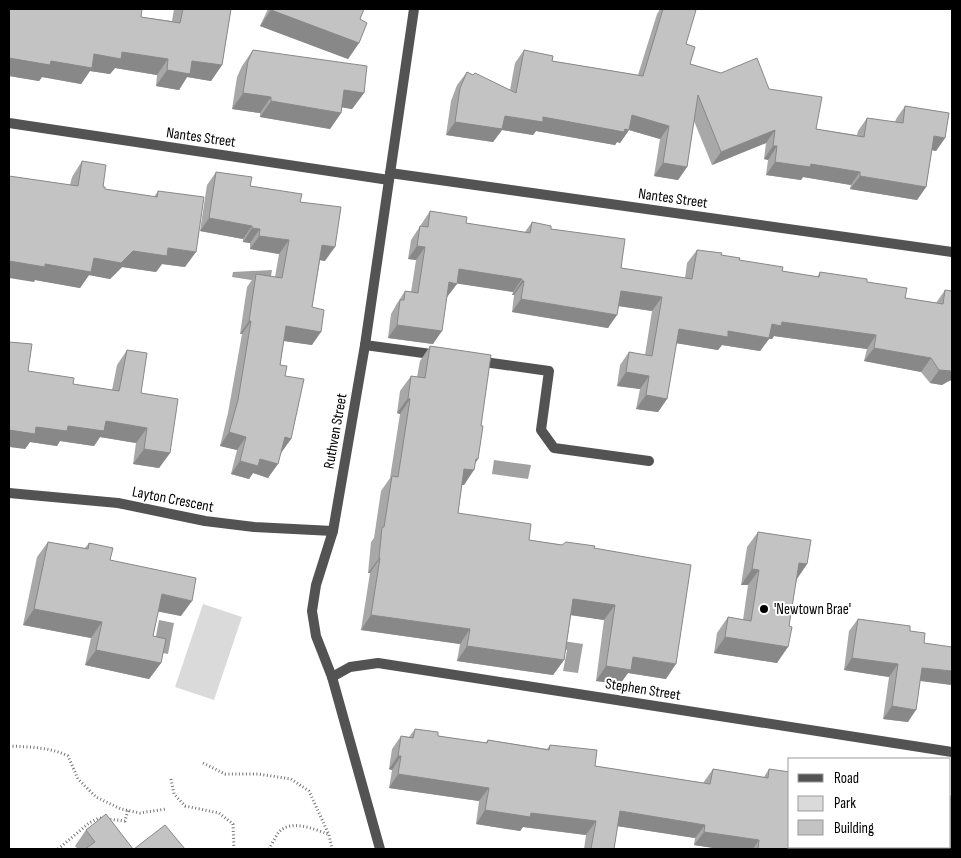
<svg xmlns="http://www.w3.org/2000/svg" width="961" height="858" viewBox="0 0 961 858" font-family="'Sofia Sans Condensed',sans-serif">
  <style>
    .green { fill: #dadada }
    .water { fill: #a1a1a1 }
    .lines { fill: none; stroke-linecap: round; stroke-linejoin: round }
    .path { stroke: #757575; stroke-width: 3; stroke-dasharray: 1 2.5; stroke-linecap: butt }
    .lane { stroke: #535353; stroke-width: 10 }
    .street { stroke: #535353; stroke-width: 10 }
    .wall { fill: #a8a8a8 }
    .shaded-wall { fill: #888 }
    .building { fill: #c3c3c3; stroke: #888 }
    .poi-dot { fill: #000; stroke: #fff; stroke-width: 2 }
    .labels { text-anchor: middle; stroke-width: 4; stroke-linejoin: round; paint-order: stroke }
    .street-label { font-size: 15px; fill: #000; stroke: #fff }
    .poi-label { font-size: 15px; fill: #000; stroke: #fff; text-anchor: start }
  </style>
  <rect width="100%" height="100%" fill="#fff"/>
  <!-- green -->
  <polygon class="green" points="203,604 242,617 214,700 175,687"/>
  <!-- water -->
  <g class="water">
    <polygon points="272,270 269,289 263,282 232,277 233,272"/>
    <polygon points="494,460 531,465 528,479 492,474"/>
    <polygon points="159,620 174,623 168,654 153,651"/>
    <polygon points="563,641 583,644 578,673 563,671 567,650 562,649"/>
  </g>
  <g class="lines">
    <!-- path -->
    <g class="path">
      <path d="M9,746c20,1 41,1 59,10l10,23 18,18 25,12 19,4 26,-4"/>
      <polyline points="203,763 225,774 258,774 291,779 309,791 329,835 332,849"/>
      <polyline points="171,779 174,794 185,806 219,813 233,824 234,849"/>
      <polyline points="58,849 89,823 99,818 125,821 128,810"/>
      <path d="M269,849c3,-5 6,-12 10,-17 12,-13 35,-3 49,2"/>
    </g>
    <!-- lane -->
    <g class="lane">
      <polyline points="365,345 438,355"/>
      <polyline points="477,361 549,371 541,430 554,448 649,461"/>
    </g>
    <!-- street -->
    <g class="street">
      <polyline points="9,123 389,180"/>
      <polyline points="390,173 952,252"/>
      <polyline points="9,493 118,503 205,521 254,527 333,531"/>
      <polyline points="332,677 350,667 378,663 952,752"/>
      <polyline points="380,849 332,677 316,636 312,611 316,585 333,531 365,345 414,9"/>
    </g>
  </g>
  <!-- wall -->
  <g class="wall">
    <polygon points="9,9 141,17 172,21 174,9 231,9 222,65 211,81 187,77 179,90 156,86 157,75 115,68 110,74 90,71 81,84 42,77 39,81 9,76"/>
    <polygon points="268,9 364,9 360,19 359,43 348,59 260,26"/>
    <polygon points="660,9 691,9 686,44 690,64 769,89 816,129 857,135 858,131 867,118 895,122 896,119 905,106 945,138 936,151 932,150 926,187 917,200 850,189 851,185 803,177 801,180 766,175 768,160 764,159 766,143 712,165 694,121 687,167 678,180 654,176 660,139 629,130 620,143 617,142 615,145 536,131 533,135 502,130 493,142 446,135 451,101 457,85 467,72 473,75 510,90 515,63 524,50 552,61 638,75 657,14"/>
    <polygon points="253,50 364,93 352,109 342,107 341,113 330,129 260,117 260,113 232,109 237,77 242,66"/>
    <polygon points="82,161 103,187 105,189 154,197 158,191 185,267 162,264 156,272 122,267 110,279 89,275 80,288 35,280 34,282 70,185 72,177"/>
    <polygon points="216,172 250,186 300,202 325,261 320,260 312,307 312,345 284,341 280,365 285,376 291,439 281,452 268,478 253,473 249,479 231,474 237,450 220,446 228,413 242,334 240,334 247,287 256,274 275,277 279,254 250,249 250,243 243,242 243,239 200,231 207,185"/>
    <polygon points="430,211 466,223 525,232 532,222 551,229 621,268 685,278 687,263 697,250 782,271 817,277 820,272 867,282 905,298 936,303 945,290 947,382 942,385 930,383 921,372 864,361 867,349 774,336 772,339 769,339 760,351 722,345 718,350 676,343 667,399 658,412 636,409 640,389 617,386 620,365 629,352 645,355 652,311 619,306 608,328 512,312 514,295 512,295 513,292 457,283 447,297 433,344 388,338 391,314 395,307 396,305 405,291 411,292 416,260 408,259 411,240"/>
    <polygon points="430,346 475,464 464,485 462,485 458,513 529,540 562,545 594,548 666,679 628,673 620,684 596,681 604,620 571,615 564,660 553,675 457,661 460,644 361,630 370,573 368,573 371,542 374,538 381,491 390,478 400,414 397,413 400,391 411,376 417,377 420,361"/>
    <polygon points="127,350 141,393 170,453 159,468 133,464 136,443 100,437 94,446 60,441 57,446 30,442 25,449 28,371 73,384 112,390 117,365"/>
    <polygon points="758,532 807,564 797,579 777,663 714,653 717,633 728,617 743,620 748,585 741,585 747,547"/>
    <polygon points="48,542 85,548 89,543 181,616 158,611 153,636 161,663 149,679 85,665 91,638 23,625 37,557"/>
    <polygon points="858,619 910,631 924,643 952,685 920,681 908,722 883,719 889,677 844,670 849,631"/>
    <polygon points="415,729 438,736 485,743 488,740 547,749 550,745 595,766 703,783 713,769 764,777 769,769 952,849 720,849 694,845 695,838 617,826 614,849 584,849 586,835 523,827 520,831 476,824 479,801 389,788 392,770 389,769 392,749 401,736 409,737"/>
    <polygon points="86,830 133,849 78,849 75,846"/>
  </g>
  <!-- shaded-wall -->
  <g class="shaded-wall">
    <polygon points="271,10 359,43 348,59 260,26"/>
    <polygon points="122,52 168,59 157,75 115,68 110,74 90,71 81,84 42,77 39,81 9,76 9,58 51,61 94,54"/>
    <polygon points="192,61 222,65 211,81 187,77 179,90 156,86 167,70"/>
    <polygon points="344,90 364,93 352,109 333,106"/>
    <polygon points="243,93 271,97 260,113 232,109"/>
    <polygon points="271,101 341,113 330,129 260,117"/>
    <polygon points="632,115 669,126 660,139 629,130 620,143 617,142 615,145 536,131 533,135 502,130 493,142 446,135 455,122 505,116 543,117"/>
    <polygon points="775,130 766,143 712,165 721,152"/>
    <polygon points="934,136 945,138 936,151 925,149"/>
    <polygon points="773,146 777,146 768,160 764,159"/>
    <polygon points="775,162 811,164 860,172 851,185 803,177 801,180 766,175"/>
    <polygon points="663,163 687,167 678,180 654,176"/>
    <polygon points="860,176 926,187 917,200 850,189"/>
    <polygon points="209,218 252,226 243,239 200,231"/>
    <polygon points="252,228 260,229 250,243 243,242"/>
    <polygon points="259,236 289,240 279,254 250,249"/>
    <polygon points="322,245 335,247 325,261 313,259"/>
    <polygon points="417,246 425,247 416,260 408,259"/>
    <polygon points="168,248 196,252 185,267 162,264 156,272 122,267 110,279 89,275 80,288 35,280 34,282 9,278 9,261 45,264 94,258 133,251"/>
    <polygon points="459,269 522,279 513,292 453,283 457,284 447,297 439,296"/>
    <polygon points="522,281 524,281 514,295 512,295"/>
    <polygon points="621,291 662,297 652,311 611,305"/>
    <polygon points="521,299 617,315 608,328 512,312"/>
    <polygon points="249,321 251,321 242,334 240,334"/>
    <polygon points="782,322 876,335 867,349 774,336 772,339 769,339 760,351 722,345 718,350 669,342 679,329 728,331"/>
    <polygon points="397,325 442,331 433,344 388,338"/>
    <polygon points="286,326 321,332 312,345 277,340"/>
    <polygon points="874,348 931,358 921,372 864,361"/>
    <polygon points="939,370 952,371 952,380 947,382 942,385 930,383"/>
    <polygon points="626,372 649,376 640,389 617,386"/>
    <polygon points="646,395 667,399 658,412 636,409"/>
    <polygon points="408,398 410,399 400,414 397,413"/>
    <polygon points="106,421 147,428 136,443 100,437 94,446 60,441 57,446 30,442 25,449 9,447 9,430 36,427 68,426"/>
    <polygon points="229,432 246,437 237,450 220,446"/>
    <polygon points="285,437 291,439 281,453 275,451"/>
    <polygon points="144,449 170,453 159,468 133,464"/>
    <polygon points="260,459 278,464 268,478 253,473 249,479 231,474 240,461"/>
    <polygon points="476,459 478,459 471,470 474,470 464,485 453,484 464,469"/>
    <polygon points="379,558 380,558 370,573 368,573"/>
    <polygon points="799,563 807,564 796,580"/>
    <polygon points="752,569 759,570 748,585 741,585"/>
    <polygon points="162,594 192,601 181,616 150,610"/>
    <polygon points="573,599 615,605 604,620 563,614"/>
    <polygon points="34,609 102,622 91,638 23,625"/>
    <polygon points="371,615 470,629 460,644 361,630"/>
    <polygon points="725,637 788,647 777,663 714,653"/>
    <polygon points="467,646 564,660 553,675 457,661"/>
    <polygon points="96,650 161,663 149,679 85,665"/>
    <polygon points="633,657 676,664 666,679 628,673 620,684 596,681 606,666"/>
    <polygon points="852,658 898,664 889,677 844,670"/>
    <polygon points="922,668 952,671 952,685 914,680"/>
    <polygon points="892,706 916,710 908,722 883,719"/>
    <polygon points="398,756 401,756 392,770 389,769"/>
    <polygon points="398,774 489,788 479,801 389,788"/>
    <polygon points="485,810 531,813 596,821 586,835 523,827 520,831 476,824"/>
    <polygon points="620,811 705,825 695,838 610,825"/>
    <polygon points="704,832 759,840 753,849 720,849 694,845"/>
    <polygon points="798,847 866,847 872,848 870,849 796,849"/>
  </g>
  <!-- building -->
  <g class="building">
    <polygon points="9,9 142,9 141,17 180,23 183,9 231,9 222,65 192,61 190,74 167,70 168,59 122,52 121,59 94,54 92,68 51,61 50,65 9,58"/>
    <polygon points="272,9 364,9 360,19 367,23 359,43 271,10"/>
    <polygon points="663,9 691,9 696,10 686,44 695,47 690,64 721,73 757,58 769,89 822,97 816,129 864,137 867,118 903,123 905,106 949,113 945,138 934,136 926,187 860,176 860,172 811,164 810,167 775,162 777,146 773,146 775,130 721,152 698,95 687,167 663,163 669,126 632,115 629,130 625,129 624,132 543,117 543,122 505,116 502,129 455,122 460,88 467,72 473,75 475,73 516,93 524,50 553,56 552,61 643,76"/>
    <polygon points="253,50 367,66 364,93 344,90 341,113 271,101 271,97 243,93 248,61"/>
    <polygon points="82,161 106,165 103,187 105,187 105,189 157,197 158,191 204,197 196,252 168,248 167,256 133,251 121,263 94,258 91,272 45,264 45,267 9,261 9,176 78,186"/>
    <polygon points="216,172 252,177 250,186 302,194 300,202 341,207 335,247 322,245 312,307 324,310 321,332 286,326 280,365 287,366 285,376 304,379 291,439 285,437 278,464 260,459 258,466 240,461 246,437 229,432 238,400 251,321 249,321 256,274 282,278 289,240 259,236 260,229 252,228 252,226 209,218"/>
    <polygon points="430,211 467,217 466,223 530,233 532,222 551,226 551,229 625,239 621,268 692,279 697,250 722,253 721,255 740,258 739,260 783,267 782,271 819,277 820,272 867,279 867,282 907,288 905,298 943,304 945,290 952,291 952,371 939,370 931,358 874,348 876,335 782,322 781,326 772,324 769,338 728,331 728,337 679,329 667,399 646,395 649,376 626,372 629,352 652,356 662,297 621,291 617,315 521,299 524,281 522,281 522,279 459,269 457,284 449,282 442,331 397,325 400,300 404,300 405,291 418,293 425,247 417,246 420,226 428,227"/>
    <polygon points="9,342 32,344 28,371 74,378 73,384 119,391 127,350 147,353 141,393 178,399 170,453 144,449 147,428 106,421 104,431 68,426 67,431 36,427 35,434 9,430"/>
    <polygon points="430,346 491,355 481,426 483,426 478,459 476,459 474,470 464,469 458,513 531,524 529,540 562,545 566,542 595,546 594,548 691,565 676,664 633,657 631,670 606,666 615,605 573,599 564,660 467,646 470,629 371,615 380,558 379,558 382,527 384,527 392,476 398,477 410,399 408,398 411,376 425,378"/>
    <polygon points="758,532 811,540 807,564 799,563 789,626 792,627 788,647 725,637 728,617 751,621 759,570 752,569"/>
    <polygon points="48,542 88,549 89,543 113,548 110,560 196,578 192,601 162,594 153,636 166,639 161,663 96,650 102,622 34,609"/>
    <polygon points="858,619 910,626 910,631 925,633 924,643 952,647 952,671 922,668 916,710 892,706 898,664 852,658"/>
    <polygon points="415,729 438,732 438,736 487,743 488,740 549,750 550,745 597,750 595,766 710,784 713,769 768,778 769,769 790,772 790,847 803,847 803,849 758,849 759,840 704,832 705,825 620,811 614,849 591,849 596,821 531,813 530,817 485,810 489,788 398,774 401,756 398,756 401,736 413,738"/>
    <polygon points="950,796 952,797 952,849 871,849 872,848 866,847 950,847"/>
    <polygon points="106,814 133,849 85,849 95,842 86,830"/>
    <polygon points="165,825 185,849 134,849"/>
  </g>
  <!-- markers -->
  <circle class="poi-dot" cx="764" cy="609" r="5"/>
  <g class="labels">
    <!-- street labels -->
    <g class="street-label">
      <text transform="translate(201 137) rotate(8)" y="5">Nantes Street</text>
      <text transform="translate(673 198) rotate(8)" y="5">Nantes Street</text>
      <text transform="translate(335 431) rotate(-80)" y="5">Ruthven Street</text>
      <text transform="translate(173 499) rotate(11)" y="5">Layton Crescent</text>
      <text transform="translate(643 689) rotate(9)" y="5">Stephen Street</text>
    </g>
    <!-- poi labels -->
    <g class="poi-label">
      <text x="774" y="614">'Newtown Brae'</text>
    </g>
  </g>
  <!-- border -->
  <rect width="961" height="858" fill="none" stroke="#000000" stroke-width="20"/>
  <!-- legend -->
  <rect x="788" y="758" width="162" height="90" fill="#ffffff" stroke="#999999"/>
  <rect x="798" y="774" width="25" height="8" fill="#535353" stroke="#999999"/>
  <text x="834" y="783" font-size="15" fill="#000000">Road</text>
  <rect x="798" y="796" width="25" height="15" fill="#dadada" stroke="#999999"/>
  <text x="834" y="808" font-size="15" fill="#000000">Park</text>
  <rect x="798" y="820" width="25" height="15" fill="#c3c3c3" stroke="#999999"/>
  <text x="834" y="833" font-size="15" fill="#000000">Building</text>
</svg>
